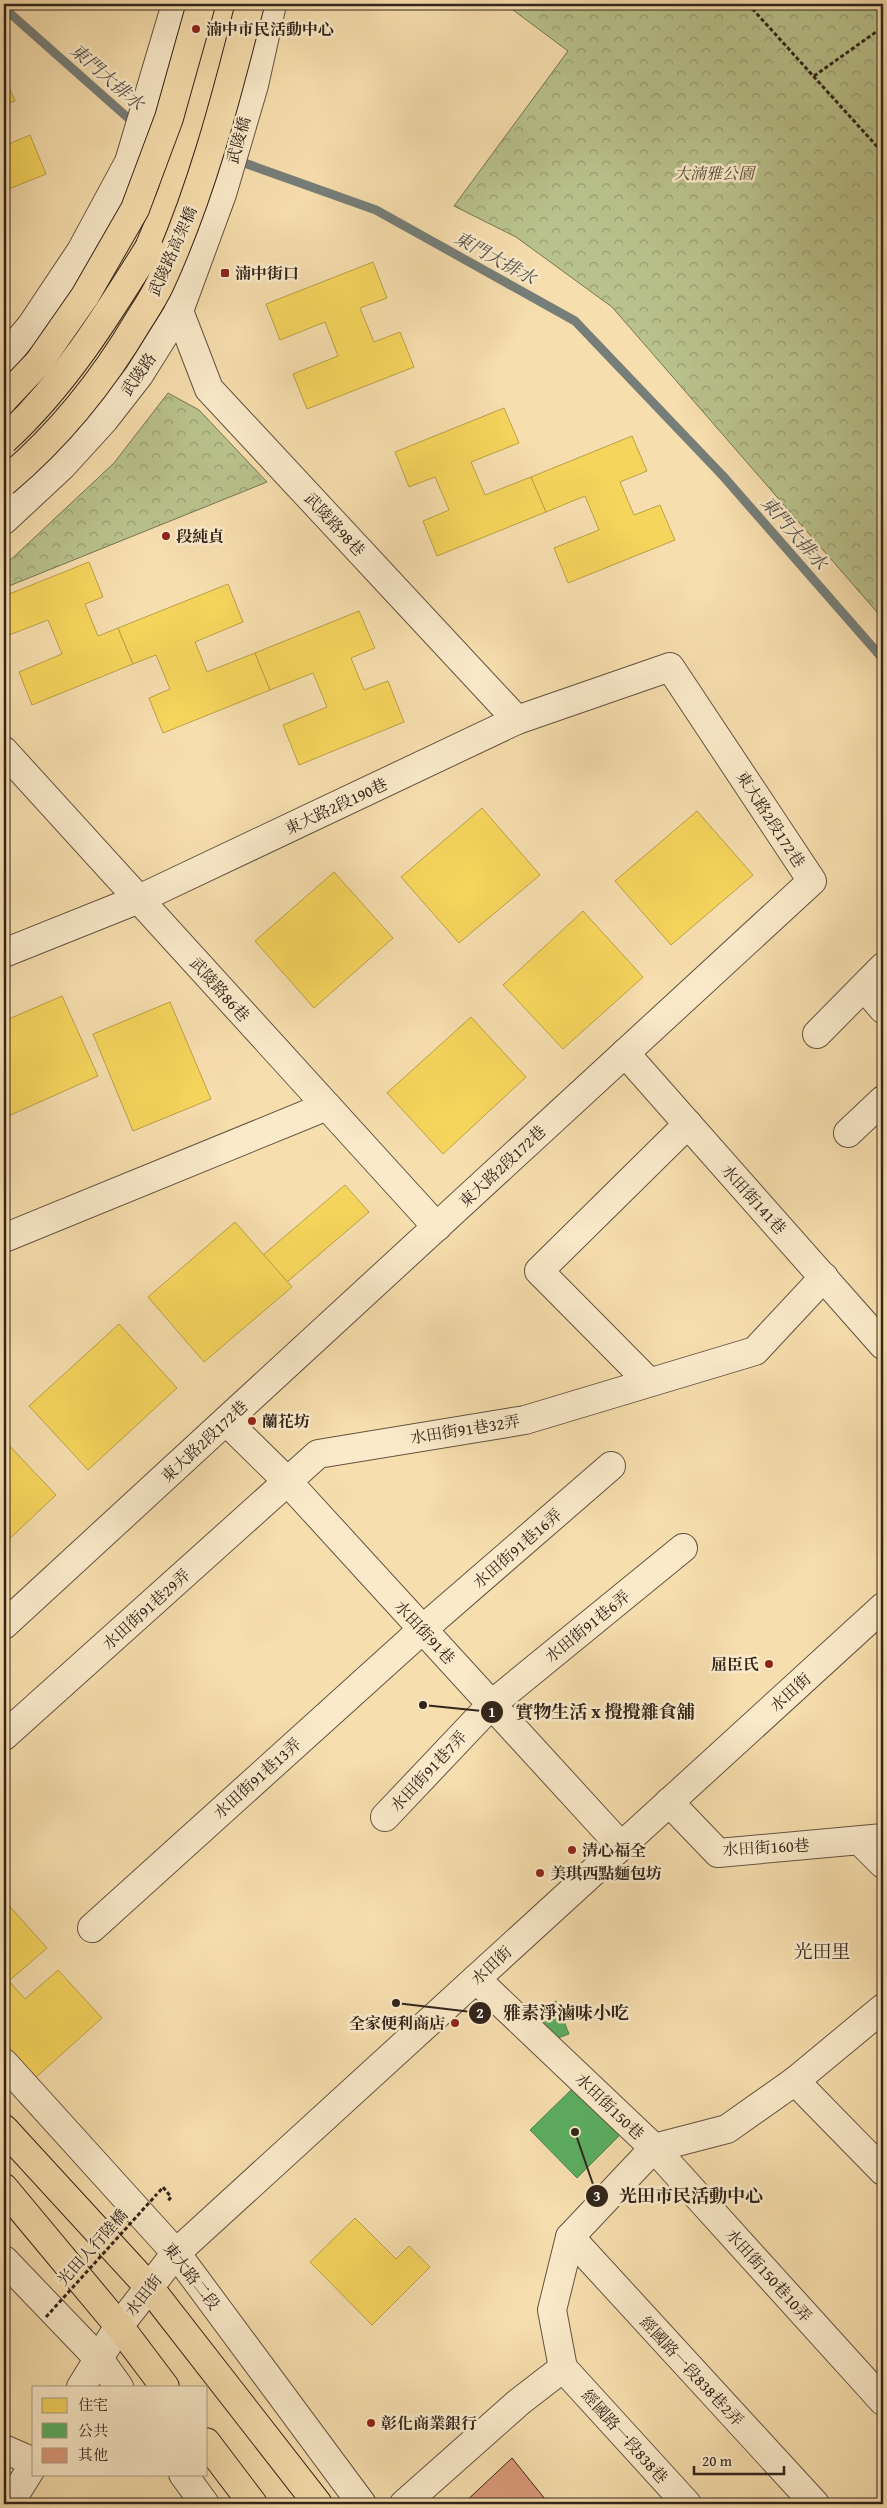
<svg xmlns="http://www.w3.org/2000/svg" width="887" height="2508" viewBox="0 0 887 2508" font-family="'Gentium Book Plus','Noto Serif TC',serif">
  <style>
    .park { fill: url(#park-crowns); stroke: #767454 }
    .homes { fill: #f6d55c; stroke: #bba048 }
    .public { fill: #5aae61; stroke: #4e854c }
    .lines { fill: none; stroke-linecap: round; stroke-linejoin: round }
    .stream { stroke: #767e79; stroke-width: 9 }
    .building { fill: #da9979; stroke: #32251b }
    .minor-casing { stroke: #635340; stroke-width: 30 }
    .major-casing { stroke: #32251b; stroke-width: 30 }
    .highway-casing { stroke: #32251b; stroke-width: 30 }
    .path { stroke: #32251b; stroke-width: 3; stroke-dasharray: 4 2.5; stroke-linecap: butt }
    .minor { stroke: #faeaca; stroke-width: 28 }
    .major { stroke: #f7deae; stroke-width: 28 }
    .highway { stroke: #f7deae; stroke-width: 28 }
    .highway-bridge-casing { stroke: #32251b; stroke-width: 30; stroke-linecap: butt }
    .path-bridge { stroke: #32251b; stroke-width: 3; stroke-dasharray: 4 2.5; stroke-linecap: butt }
    .highway-bridge { stroke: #f7deae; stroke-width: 28 }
    .poi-dot { fill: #8f2418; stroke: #faeaca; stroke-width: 2 }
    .labels { text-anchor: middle; stroke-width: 5; stroke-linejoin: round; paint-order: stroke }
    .poi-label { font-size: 16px; font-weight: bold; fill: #32251b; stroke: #faeaca; text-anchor: start }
    .street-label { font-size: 16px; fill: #32251b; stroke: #faeaca }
    .park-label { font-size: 16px; font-style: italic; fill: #544c37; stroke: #faeaca }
    .water-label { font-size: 18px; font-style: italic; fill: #54514a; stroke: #faeaca }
    .quarter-label { font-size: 19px; fill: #32251b; stroke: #faeaca }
    .leader { fill: none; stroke: #32251b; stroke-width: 2 }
    .callout-dot { fill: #32251b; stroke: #faeaca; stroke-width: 2 }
    .mark-label { font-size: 15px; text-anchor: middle; font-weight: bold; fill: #fff }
    .callout-label { font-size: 18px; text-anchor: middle; font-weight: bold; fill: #32251b; stroke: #faeaca; stroke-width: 5; stroke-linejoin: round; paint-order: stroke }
  </style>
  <defs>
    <pattern id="park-crowns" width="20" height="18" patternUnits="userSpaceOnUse" patternTransform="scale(1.25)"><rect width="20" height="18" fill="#b9c28c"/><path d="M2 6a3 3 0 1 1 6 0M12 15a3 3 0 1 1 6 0" fill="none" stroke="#979d72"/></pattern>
  </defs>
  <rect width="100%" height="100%" fill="#f7deae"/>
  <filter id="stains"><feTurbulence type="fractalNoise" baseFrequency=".004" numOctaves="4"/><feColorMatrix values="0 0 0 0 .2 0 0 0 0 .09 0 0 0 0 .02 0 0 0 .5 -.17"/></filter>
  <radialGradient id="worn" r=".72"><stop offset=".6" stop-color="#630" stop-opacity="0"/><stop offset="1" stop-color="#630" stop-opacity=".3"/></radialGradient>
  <!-- park -->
  <g class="park">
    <polygon points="505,4 883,4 883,619 612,307 516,237 454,206 568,51"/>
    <polygon points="168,393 199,410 267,482 4,588 4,566 114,463"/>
  </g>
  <!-- homes -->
  <g class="homes">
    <polygon points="4,75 15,101 4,105"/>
    <polygon points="30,135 46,174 4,191 4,146"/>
    <polygon points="373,262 387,298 360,308 374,342 400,332 414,367 307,409 293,374 338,356 325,322 280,340 266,304"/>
    <polygon points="504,408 519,443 471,462 485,495 531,477 546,512 437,556 423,521 449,510 435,477 409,487 395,452"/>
    <polygon points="632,436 647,471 620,482 634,515 660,505 675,540 568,583 554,548 599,530 585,496 546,512 531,477"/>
    <polygon points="89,562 103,597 85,604 98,636 118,628 133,664 32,705 19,672 62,654 48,620 4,637 4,596"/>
    <polygon points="228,584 243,622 195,642 207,672 255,653 270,690 163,733 149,698 170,689 156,655 133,664 118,628"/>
    <polygon points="359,611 375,648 351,658 364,690 388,681 404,722 299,765 283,725 327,707 313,673 270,690 255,653"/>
    <polygon points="482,808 540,875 459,943 401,877"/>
    <polygon points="697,811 753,875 671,945 615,881"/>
    <polygon points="334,872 393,938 314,1008 255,941"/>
    <polygon points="583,911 643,977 563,1049 503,985"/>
    <polygon points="62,996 98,1076 4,1118 4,1021"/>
    <polygon points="170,1002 211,1099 133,1131 93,1034"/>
    <polygon points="471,1017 526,1077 443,1154 387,1093"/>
    <polygon points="345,1185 369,1212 287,1282 263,1255"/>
    <polygon points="235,1222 292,1287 204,1362 148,1297"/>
    <polygon points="119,1324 177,1388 88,1470 29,1406"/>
    <polygon points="4,1440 56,1495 4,1544"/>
    <polygon points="4,1900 47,1948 9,1981 25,1999 58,1970 102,2018 34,2079 4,2045"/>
    <polygon points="355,2218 396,2259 409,2246 430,2267 372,2325 310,2262"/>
  </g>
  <!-- public -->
  <g class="public">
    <polygon points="556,2001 569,2034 550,2041 536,2008"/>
    <polygon points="574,2087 621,2134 577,2178 530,2130"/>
  </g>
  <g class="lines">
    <!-- stream -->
    <g class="stream">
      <polyline points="4,8 136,125"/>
      <polyline points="236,160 376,210 575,321 723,476 883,659"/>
    </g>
  </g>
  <!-- building -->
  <polygon class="building" points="512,2458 549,2504 463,2504"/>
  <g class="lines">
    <!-- minor casing -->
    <g class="minor-casing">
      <g id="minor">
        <polyline points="179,239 179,311 209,389 517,720"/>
        <polyline points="4,358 31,326 81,251 129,162 176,4"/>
        <polyline points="4,520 62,466 104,420 139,375 179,311 222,194 254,85 272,4"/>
        <polyline points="4,751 437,1227"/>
        <polyline points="4,953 139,899 517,720 670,667 812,881 4,1625"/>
        <polyline points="864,987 883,1009"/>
        <polyline points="817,1034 883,967"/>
        <polyline points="625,1053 883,1345"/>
        <polyline points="848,1133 883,1100"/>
        <polyline points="4,1238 327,1106"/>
        <polyline points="649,1382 539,1271 688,1124"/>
        <polyline points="226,1421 288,1482 621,1846"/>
        <polyline points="4,1736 318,1454 525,1420 755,1351 824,1277"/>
        <polyline points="669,1802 718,1853 883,1838"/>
        <polyline points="385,1817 492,1704 683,1548"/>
        <polyline points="860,1841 883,1864"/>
        <polyline points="92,1928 423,1629 611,1466"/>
        <polyline points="476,1979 654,2148 883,2401"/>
        <polyline points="4,2063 176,2253 362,2504"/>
        <polyline points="795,2081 883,2171"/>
        <polyline points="654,2148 727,2129 795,2081 883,2008"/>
        <polyline points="570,2237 815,2504"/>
        <polyline points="4,2260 99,2359 119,2387"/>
        <polyline points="563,2368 687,2504"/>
        <polyline points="81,2387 119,2326 176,2253 883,1607"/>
        <polyline points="4,2449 34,2462"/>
        <polyline points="183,2474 205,2504"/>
        <polyline points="9,2504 34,2464"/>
        <polyline points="404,2504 519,2402 563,2368 552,2310 570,2237 654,2148"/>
      </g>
    </g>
    <!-- major casing -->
    <g class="major-casing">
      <g id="major">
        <polyline points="4,2129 149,2287 318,2504"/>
        <polyline points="4,2188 119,2326 165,2387"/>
        <polyline points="206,2442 253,2504"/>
      </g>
    </g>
    <!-- highway casing -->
    <g class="highway-casing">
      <polyline id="highway" points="149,248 172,193 225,4"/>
    </g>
    <!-- path -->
    <g class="path">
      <polyline points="748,4 883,153"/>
      <polyline points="814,76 883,27"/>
      <polyline points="159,2192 163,2187 171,2197 168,2201"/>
    </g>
    <!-- minor -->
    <use href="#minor" class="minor"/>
    <!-- major -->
    <use href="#major" class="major"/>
    <!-- highway -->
    <use href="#highway" class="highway"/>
    <!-- highway-bridge casing -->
    <g class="highway-bridge-casing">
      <g id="highway-bridge">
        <polyline points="4,399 39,362 85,296 135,209 169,118 201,4"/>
        <path d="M4,440c60,-55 102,-123 145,-192"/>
        <path d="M4,482c54,-45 99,-101 135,-162 7,-11 15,-23 21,-36 41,-89 66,-185 90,-280"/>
      </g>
    </g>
    <!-- path-bridge -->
    <polyline class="path-bridge" points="46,2317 157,2194"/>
    <!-- highway-bridge -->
    <use href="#highway-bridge" class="highway-bridge"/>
  </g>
  <!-- markers -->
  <g class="poi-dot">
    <circle cx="196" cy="29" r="5"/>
    <rect x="220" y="268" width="10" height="10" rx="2.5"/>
    <circle cx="166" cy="536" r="5"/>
    <circle cx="252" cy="1421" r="5"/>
    <circle cx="769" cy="1664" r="5"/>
    <circle cx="572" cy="1850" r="5"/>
    <circle cx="540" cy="1873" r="5"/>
    <circle cx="455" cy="2023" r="5"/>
    <circle cx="371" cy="2423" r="5"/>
  </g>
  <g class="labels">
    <!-- poi labels -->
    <g class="poi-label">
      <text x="206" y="35">湳中市民活動中心</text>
      <text x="235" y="279">湳中街口</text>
      <text x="176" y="542">段純貞</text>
      <text x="262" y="1427">蘭花坊</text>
      <text x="759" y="1670" text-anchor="end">屈臣氏</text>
      <text x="582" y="1856">清心福全</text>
      <text x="550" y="1879">美琪西點麵包坊</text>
      <text x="445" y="2029" text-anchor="end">全家便利商店</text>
      <text x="381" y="2429">彰化商業銀行</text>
    </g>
    <!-- street labels -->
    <g class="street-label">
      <text transform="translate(238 140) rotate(-74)" y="6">武陵橋</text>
      <text transform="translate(172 251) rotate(-66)" y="6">武陵路高架橋</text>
      <text transform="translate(138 374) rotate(-55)" y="6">武陵路</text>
      <text transform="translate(335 524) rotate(47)" y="6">武陵路98巷</text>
      <text transform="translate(336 806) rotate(-25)" y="6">東大路2段190巷</text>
      <text transform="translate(771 819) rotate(57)" y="6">東大路2段172巷</text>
      <text transform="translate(220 989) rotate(48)" y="6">武陵路86巷</text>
      <text transform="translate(502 1166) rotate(-43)" y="6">東大路2段172巷</text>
      <text transform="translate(754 1199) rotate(48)" y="6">水田街141巷</text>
      <text transform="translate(465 1429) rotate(-9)" y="6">水田街91巷32弄</text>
      <text transform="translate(204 1441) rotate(-43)" y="6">東大路2段172巷</text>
      <text transform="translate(517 1548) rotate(-41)" y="6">水田街91巷16弄</text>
      <text transform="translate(146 1609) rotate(-42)" y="6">水田街91巷29弄</text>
      <text transform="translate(587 1626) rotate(-39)" y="6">水田街91巷6弄</text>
      <text transform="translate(425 1632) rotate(47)" y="6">水田街91巷</text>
      <text transform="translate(790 1692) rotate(-42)" y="6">水田街</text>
      <text transform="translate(428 1771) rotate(-47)" y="6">水田街91巷7弄</text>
      <text transform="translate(257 1778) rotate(-42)" y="6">水田街91巷13弄</text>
      <text transform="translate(766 1847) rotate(-3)" y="6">水田街160巷</text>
      <text transform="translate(491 1965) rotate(-43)" y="6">水田街</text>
      <text transform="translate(610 2106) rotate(44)" y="6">水田街150巷</text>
      <text transform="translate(92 2247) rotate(-48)" y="6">光田人行陸橋</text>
      <text transform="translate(769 2275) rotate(48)" y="6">水田街150巷10弄</text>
      <text transform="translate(192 2276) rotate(52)" y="6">東大路二段</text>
      <text transform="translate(143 2295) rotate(-52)" y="6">水田街</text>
      <text transform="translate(692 2371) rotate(47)" y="6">經國路一段838巷2弄</text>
      <text transform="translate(625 2436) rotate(48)" y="6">經國路一段838巷</text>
    </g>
    <!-- park labels -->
    <g class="park-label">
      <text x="714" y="179">大湳雅公園</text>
    </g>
    <!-- water labels -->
    <g class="water-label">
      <text transform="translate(107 77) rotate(41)" y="6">東門大排水</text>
      <text transform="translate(495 258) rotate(29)" y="6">東門大排水</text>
      <text transform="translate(794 533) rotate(49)" y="6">東門大排水</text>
    </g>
    <!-- quarter labels -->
    <g class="quarter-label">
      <text x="822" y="1958">光田里</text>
    </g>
  </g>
  <!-- callouts -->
  <path class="leader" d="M423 1705L492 1712M396 2003L480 2013M575 2132L597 2196"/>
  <g class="callout-dot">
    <circle cx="423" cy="1705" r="5"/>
    <circle cx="396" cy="2003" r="5"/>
    <circle cx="575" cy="2132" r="5"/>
    <circle cx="492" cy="1712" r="12"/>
    <circle cx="480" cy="2013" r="12"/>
    <circle cx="597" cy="2196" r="12"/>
  </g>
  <g class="mark-label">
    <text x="492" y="1717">1</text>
    <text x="480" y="2018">2</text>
    <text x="597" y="2201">3</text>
  </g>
  <g class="callout-label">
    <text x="605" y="1718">實物生活 x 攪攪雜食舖</text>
    <text x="566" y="2019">雅素淨滷味小吃</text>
    <text x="691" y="2202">光田市民活動中心</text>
  </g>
  <!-- margin -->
  <rect width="887" height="2508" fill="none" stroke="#f7deae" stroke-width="20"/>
  <rect x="5" y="5" width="877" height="2498" fill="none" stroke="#32251b" stroke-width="2.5"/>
  <rect x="10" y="10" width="867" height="2488" fill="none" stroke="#32251b"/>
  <!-- legend -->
  <rect x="32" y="2386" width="175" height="90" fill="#faeaca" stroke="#aa9b84"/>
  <rect x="42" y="2398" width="25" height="15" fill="#f6d55c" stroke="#aa9b84"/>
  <text x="78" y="2410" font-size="15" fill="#32251b">住宅</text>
  <rect x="42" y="2423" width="25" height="15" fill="#5aae61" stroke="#aa9b84"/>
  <text x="78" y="2436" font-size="15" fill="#32251b">公共</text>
  <rect x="42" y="2448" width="25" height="15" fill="#da9979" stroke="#aa9b84"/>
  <text x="78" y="2460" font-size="15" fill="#32251b">其他</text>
  <!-- scale -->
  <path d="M694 2466v8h90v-8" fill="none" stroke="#32251b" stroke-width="2.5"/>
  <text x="702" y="2466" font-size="15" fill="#32251b" stroke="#faeaca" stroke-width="4" paint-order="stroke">20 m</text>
  <rect width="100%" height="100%" filter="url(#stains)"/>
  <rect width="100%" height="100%" fill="url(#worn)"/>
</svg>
